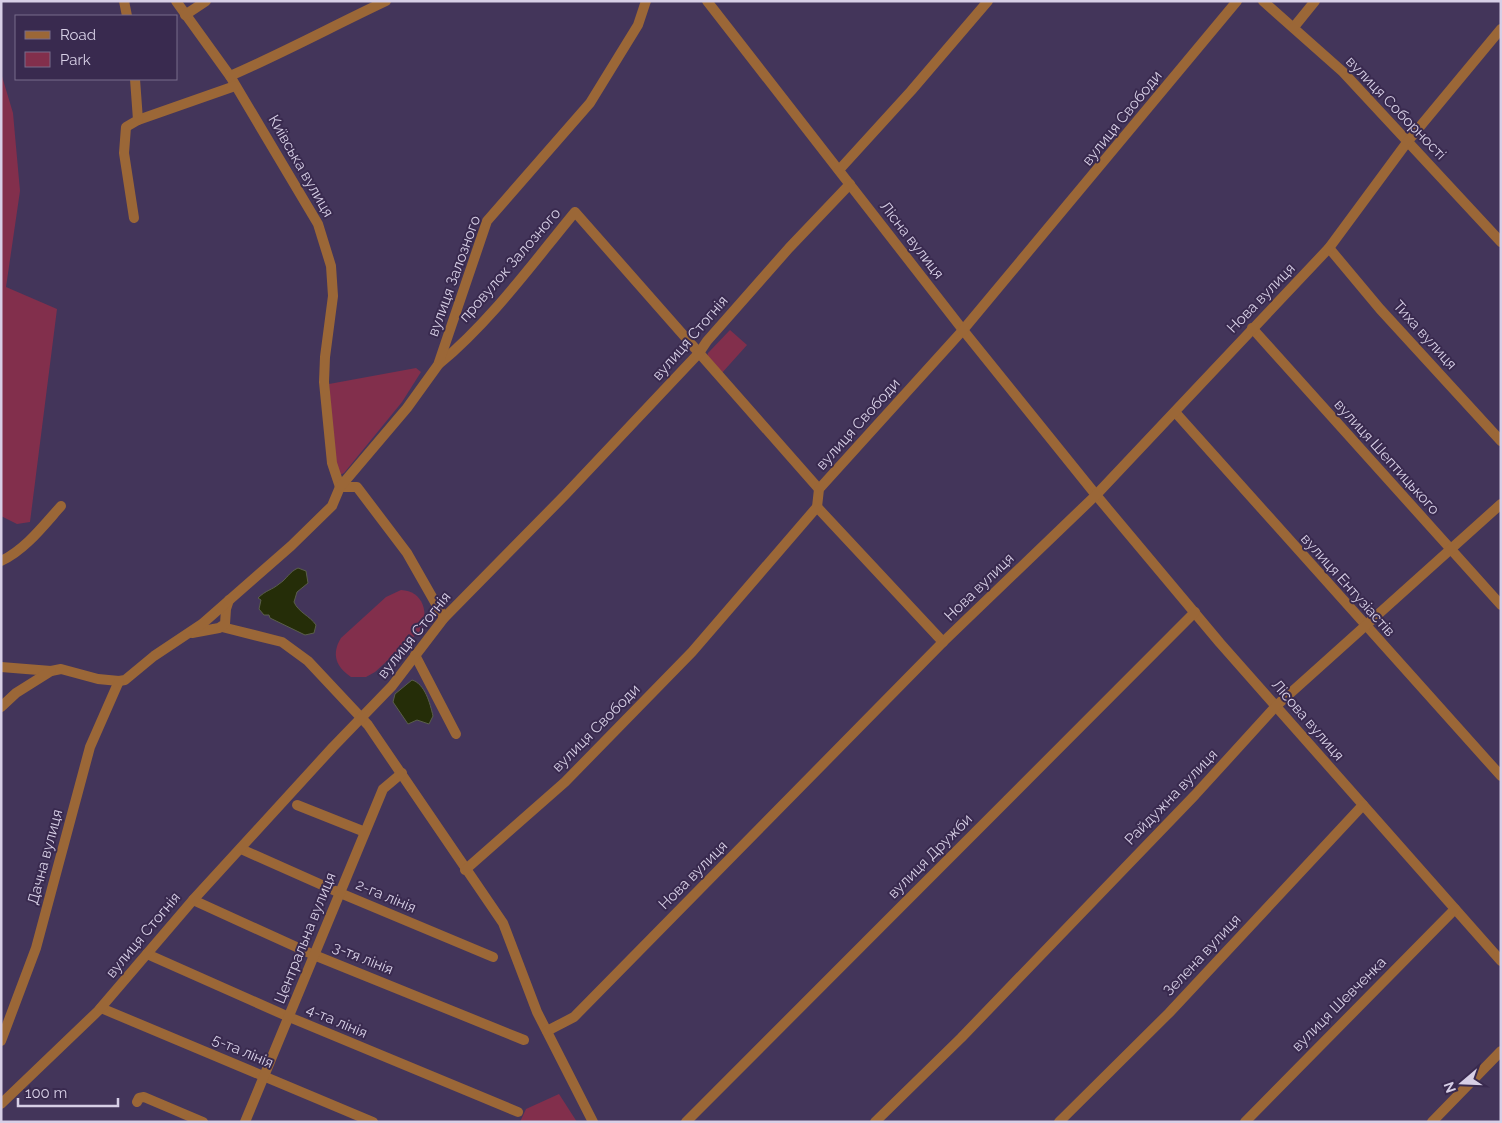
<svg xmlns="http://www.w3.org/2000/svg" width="1502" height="1123" viewBox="0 0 1502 1123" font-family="Raleway,sans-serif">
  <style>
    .green { fill: #822f4c }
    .water { fill: #252d08; stroke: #5a5e4b }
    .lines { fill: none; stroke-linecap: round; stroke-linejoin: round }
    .minor { stroke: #9b6737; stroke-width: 10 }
    .labels { text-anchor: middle; stroke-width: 4; stroke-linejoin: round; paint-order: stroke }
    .street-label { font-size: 15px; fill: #d7cfe6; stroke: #392a4f }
  </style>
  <rect width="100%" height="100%" fill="#43355a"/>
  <!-- green -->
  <g class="green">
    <polygon points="1,73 13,113 20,191 6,287 57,309 30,522 17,524 1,516"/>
    <polygon points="730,330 747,345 721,374 707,358 708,353"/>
    <polygon points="416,368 421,372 402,402 344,473 340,475 336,473 329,384"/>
    <path d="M401,590c22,1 29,23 19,41l-45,41 -9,5h-15c-15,-10 -20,-23 -10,-39l45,-41z"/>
    <polygon points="559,1094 577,1122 520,1122 526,1109"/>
  </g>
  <!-- water -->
  <g class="water">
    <path d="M298,568l8,3 2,12 -11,9 -3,10c4,10 16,14 22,23l-2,8 -9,2 -35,-17 -1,-3h-5l-5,-6 2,-9 -3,-2c8,-8 14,-8 21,-14 8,-5 10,-12 19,-16z"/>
    <path d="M412,680c13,4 18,23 21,36l-4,8 -12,-4 -9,4 -15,-22 2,-8z"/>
  </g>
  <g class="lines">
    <!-- minor -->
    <g class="minor">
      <polyline points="124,1 127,16"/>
      <polyline points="176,1 230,76 318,224 331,266 333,296 325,357 324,382 332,463 340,487"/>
      <polyline points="707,1 963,330 1096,495 1220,643 1501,961"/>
      <polyline points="1263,1 1343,72 1501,242"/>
      <polyline points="185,15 206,1"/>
      <polyline points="1294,27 1315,1"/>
      <path d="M230,76c53,-23 103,-50 156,-75"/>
      <polyline points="138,120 235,86"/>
      <polyline points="839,170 911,91 988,1"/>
      <polyline points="134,218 124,153 126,127 138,120 135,79"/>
      <polyline points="1329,248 1380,309 1501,441"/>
      <polyline points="1252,328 1501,605"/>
      <path d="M439,364c52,-43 93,-100 136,-152l244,277"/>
      <polyline points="1175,412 1501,776"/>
      <polyline points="340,487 357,487 407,553 444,618"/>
      <polyline points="817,507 943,642"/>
      <path d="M1,561c24,-11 43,-36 60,-55"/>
      <polyline points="222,627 282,642 308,661 368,725 503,923 537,1012 593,1122"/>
      <polyline points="192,633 219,628 225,624 226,609 229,600"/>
      <polyline points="415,655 456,734"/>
      <polyline points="1,667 51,671 61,669 98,679 119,681 125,680 154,656 202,624 291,546 332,506 340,487 407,408 438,365 487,221 590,103 638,25 646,1"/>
      <polyline points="1,707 16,693 51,671"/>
      <polyline points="297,805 365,832"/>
      <polyline points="241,849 340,893 493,957"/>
      <polyline points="465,870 565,782 692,652 817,507 819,489 963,330 1237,1"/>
      <polyline points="193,900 314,955 524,1040"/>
      <polyline points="147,954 289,1017 518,1112"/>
      <polyline points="101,1008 373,1122"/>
      <polyline points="547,1031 574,1017 943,642 1096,495 1329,248 1408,141 1501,29"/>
      <polyline points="1,1041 36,948 90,747 119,681"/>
      <polyline points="137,1102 139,1098 144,1097 203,1122"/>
      <polyline points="1,1104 98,1011 193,900 333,747 392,686 444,618 565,495 699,353 707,341 789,248 850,184"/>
      <polyline points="245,1122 383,789 402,773"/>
      <polyline points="686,1122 1195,612"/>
      <polyline points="875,1122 961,1038 1195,795 1276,706 1501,504"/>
      <polyline points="1059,1122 1169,1013 1363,805"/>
      <polyline points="1245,1122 1455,909"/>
      <polyline points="1432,1122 1501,1051"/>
    </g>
  </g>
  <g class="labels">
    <!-- street labels -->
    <g class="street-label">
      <text transform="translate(1396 108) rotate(46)" y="5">вулиця Соборності</text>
      <text transform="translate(1122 118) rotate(-51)" y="5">вулиця Свободи</text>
      <text transform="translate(301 166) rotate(60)" y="5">Київська вулиця</text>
      <text transform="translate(912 240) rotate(52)" y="5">Лісна вулиця</text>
      <text transform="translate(510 265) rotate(-49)" y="5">провулок Залозного</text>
      <text transform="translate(454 276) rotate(-70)" y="5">вулиця Залозного</text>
      <text transform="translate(1261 298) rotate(-46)" y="5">Нова вулиця</text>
      <text transform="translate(1425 335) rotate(48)" y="5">Тиха вулиця</text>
      <text transform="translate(690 338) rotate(-49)" y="5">вулиця Стогнія</text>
      <text transform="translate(858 424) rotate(-48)" y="5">вулиця Свободи</text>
      <text transform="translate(1387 457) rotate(48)" y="5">вулиця Шептицького</text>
      <text transform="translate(1348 585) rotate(48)" y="5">вулиця Ентузіастів</text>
      <text transform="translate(979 587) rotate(-44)" y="5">Нова вулиця</text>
      <text transform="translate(414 635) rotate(-51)" y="5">вулиця Стогнія</text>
      <text transform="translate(1308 720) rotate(49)" y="5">Лісова вулиця</text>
      <text transform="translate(596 728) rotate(-45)" y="5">вулиця Свободи</text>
      <text transform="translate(1171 797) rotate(-46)" y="5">Райдужна вулиця</text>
      <text transform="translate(930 856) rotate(-45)" y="5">вулиця Дружби</text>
      <text transform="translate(45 857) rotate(-75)" y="5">Дачна вулиця</text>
      <text transform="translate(693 875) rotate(-45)" y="5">Нова вулиця</text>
      <text transform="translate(386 896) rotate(23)" y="5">2-га лінія</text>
      <text transform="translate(143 935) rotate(-50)" y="5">вулиця Стогнія</text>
      <text transform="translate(305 938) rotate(-68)" y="5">Центральна вулиця</text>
      <text transform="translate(1202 955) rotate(-47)" y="5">Зелена вулиця</text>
      <text transform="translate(363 958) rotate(22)" y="5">3-тя лінія</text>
      <text transform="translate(1339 1004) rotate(-45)" y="5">вулиця Шевченка</text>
      <text transform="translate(337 1021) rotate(23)" y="5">4-та лінія</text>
      <text transform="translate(243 1051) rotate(23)" y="5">5-та лінія</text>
    </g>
  </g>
  <!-- border -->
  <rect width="1502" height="1123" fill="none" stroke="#d7cfe6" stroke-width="5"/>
  <!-- legend -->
  <rect x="15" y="15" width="162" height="65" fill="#392a4f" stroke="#786c8b"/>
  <rect x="25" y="31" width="25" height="8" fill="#9b6737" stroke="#786c8b"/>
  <text x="60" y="40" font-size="15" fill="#d7cfe6">Road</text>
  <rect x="25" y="52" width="25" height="15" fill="#822f4c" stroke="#786c8b"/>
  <text x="60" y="65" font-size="15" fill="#d7cfe6">Park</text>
  <!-- north arrow -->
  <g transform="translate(1462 1083) rotate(251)" stroke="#392a4f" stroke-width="4" paint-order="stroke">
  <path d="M0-4L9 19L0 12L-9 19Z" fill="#d7cfe6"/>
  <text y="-8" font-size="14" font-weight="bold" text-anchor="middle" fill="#d7cfe6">N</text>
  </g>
  <!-- scale -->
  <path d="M18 1098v8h100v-8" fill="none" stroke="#d7cfe6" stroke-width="2.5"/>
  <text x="25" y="1098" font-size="15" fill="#d7cfe6" stroke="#392a4f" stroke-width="4" paint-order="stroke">100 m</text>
</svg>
